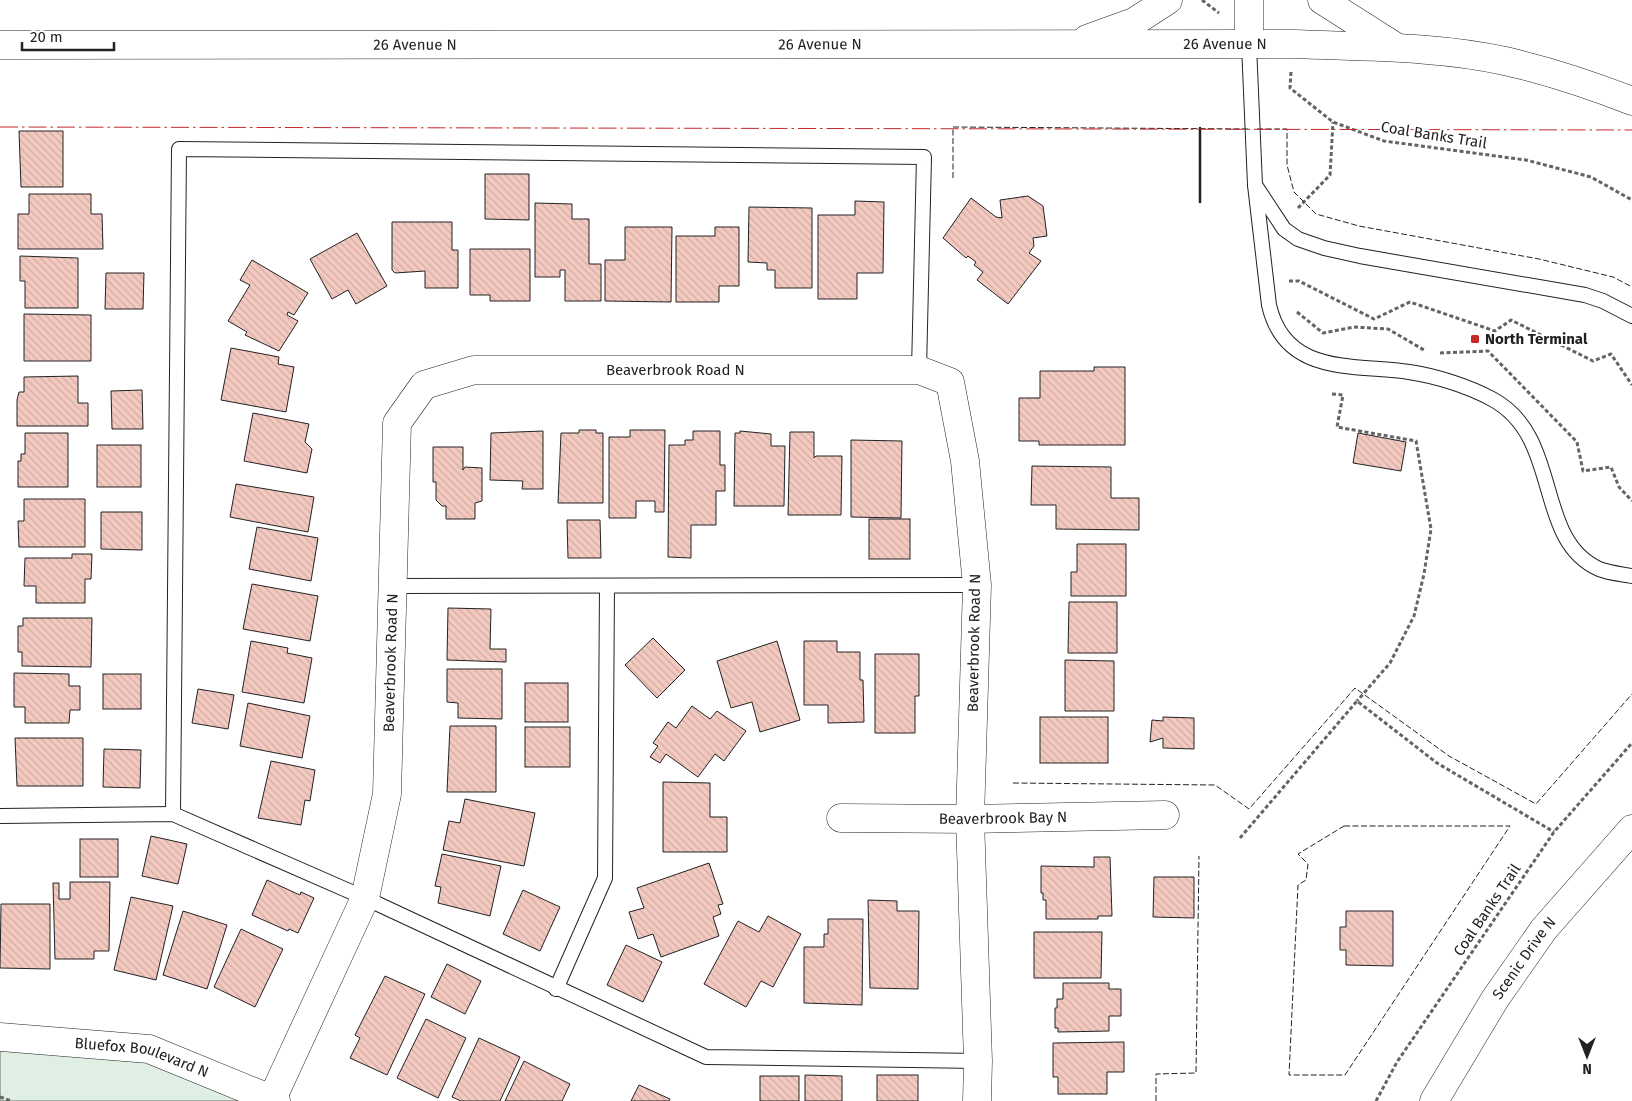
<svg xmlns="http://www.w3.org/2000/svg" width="1632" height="1101" viewBox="0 0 1632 1101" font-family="'Fira Sans',sans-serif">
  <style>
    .green { fill: #e0efe3; stroke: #6f6f6f }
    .building { fill: url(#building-back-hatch); stroke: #222 }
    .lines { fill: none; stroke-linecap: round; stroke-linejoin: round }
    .lane-casing { stroke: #222; stroke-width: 16 }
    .street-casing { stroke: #222; stroke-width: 29 }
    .secondary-casing { stroke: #222; stroke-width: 29 }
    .path { stroke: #646464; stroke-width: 3; stroke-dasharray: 4 2.5; stroke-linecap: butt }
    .lane { stroke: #fff; stroke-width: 14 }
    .street { stroke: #fff; stroke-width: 28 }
    .secondary { stroke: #fff; stroke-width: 28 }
    .fence { stroke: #222; stroke-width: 1; stroke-dasharray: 6 2.5; stroke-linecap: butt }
    .wall { stroke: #222; stroke-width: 2.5 }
    .power { stroke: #c62828; stroke-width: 1; stroke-dasharray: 18 4 2.5 4; stroke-linecap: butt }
    .poi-dot { fill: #c62828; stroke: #fff; stroke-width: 2 }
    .labels { text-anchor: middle; stroke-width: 4; stroke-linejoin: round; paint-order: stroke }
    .street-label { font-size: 15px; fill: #222; stroke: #fff }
    .poi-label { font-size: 15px; font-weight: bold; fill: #222; stroke: #fff; text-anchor: start }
  </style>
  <defs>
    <pattern id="building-back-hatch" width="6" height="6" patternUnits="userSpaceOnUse" patternTransform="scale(1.25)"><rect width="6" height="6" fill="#f3c9c0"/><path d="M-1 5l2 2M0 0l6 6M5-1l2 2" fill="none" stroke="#d0aca5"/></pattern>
  </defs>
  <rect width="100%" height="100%" fill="#fff"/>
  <!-- green -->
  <polygon class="green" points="0,1037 149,1049 276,1101 0,1101"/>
  <!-- building -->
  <g class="building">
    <polygon points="19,131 63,131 63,187 21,187"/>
    <polygon points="485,174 529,174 529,220 485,219"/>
    <polygon points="29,194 91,194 91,214 102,214 103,249 18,249 18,214 29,214"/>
    <polygon points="1028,196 1043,206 1047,236 1033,238 1034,246 1029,253 1041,261 1008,304 977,280 983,272 974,265 976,262 968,256 966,258 943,238 971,198 996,217 1002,218 1000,200"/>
    <polygon points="855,201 884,202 883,273 857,273 857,299 818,299 818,215 855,215"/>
    <polygon points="535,203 572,204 572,219 589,219 589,264 601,264 601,301 565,301 565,270 560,270 560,277 535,277"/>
    <polygon points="749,207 812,208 812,288 775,288 775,270 767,270 767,263 748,262"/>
    <polygon points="392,222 452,222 452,250 458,250 458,288 425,288 425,271 395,273 392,270"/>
    <polygon points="625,227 672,227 671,302 605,301 605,260 625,260"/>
    <polygon points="715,227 739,227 739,286 719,286 719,302 676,302 676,236 715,236"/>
    <polygon points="357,233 387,286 356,304 348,290 332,299 310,259"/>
    <polygon points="470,249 530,249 530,301 490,301 490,295 470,295"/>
    <polygon points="20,256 78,258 78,308 25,308 25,281 20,281"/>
    <polygon points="252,260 308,293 294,315 288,312 287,315 298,321 279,351 245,335 247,332 228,321 250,285 240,280"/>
    <polygon points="106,273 144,273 143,309 105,309"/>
    <polygon points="24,314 91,315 91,361 24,361"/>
    <polygon points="231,348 279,357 278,364 294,367 286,412 221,400"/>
    <polygon points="1094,367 1125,367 1125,445 1039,445 1039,441 1019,441 1019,398 1040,398 1040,371 1094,371"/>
    <polygon points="78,376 78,403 88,403 88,426 17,426 17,400 19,392 24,392 24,377"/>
    <polygon points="142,390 143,429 112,429 111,391"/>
    <polygon points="253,413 309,424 305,442 312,449 307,473 244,461"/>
    <polygon points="579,430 596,430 596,433 603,433 603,503 558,503 561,433 579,433"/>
    <polygon points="630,430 665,430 664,512 655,512 655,501 636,501 636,518 609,518 609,437 630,437"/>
    <polygon points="543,431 543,489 522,489 523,481 490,480 491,433"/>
    <polygon points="693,431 720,431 720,465 725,465 725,491 716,491 716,525 691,525 691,558 668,557 669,445 685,445 685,440 693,440"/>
    <polygon points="740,431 771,434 771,446 785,446 784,506 734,506 735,433 740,433"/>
    <polygon points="790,432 814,432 814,458 816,456 842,456 841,515 788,515"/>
    <polygon points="25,433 68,433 68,487 18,487 18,461 21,461 21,454 25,454"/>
    <polygon points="1358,433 1406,442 1401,471 1353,463"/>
    <polygon points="851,440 902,441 901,518 851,517"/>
    <rect x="97" y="445" width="44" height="42"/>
    <polygon points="433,447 463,447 463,470 465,467 482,468 482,501 475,503 475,519 446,519 446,506 442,506 436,500 436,482 433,482"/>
    <polygon points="1032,466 1111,467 1111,498 1139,498 1139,530 1056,529 1056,505 1031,505"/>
    <polygon points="236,484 314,497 308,532 230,517"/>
    <polygon points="24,499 85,499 85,547 19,547 18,521 24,521"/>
    <polygon points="101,512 142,512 142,550 101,549"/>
    <rect x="869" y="519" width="41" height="40"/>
    <polygon points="567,520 600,520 601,558 568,558"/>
    <polygon points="257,527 318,538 311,581 249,569"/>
    <polygon points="1077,544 1126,544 1126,596 1071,596 1071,572 1077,572"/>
    <polygon points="72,554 92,554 91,579 85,579 85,603 36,603 36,586 24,586 25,558 72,558"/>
    <polygon points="252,584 318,596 310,641 243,629"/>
    <polygon points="1069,602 1117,602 1117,653 1068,653"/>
    <polygon points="448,608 491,609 490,649 506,649 506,662 447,660"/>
    <polygon points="23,618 92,618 91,667 22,666 22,652 18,652 18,626 23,626"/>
    <polygon points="653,638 685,670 657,698 625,665"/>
    <polygon points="251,641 288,648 287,653 312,658 304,703 242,692"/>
    <polygon points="777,641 800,720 760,732 752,702 731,708 717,661"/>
    <polygon points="804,641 837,641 837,652 860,652 860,680 863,680 864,722 828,723 828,705 804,705"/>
    <polygon points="875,654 919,654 919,696 915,696 915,733 875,733"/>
    <polygon points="1065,660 1114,661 1114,711 1065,711"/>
    <polygon points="447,669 502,669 502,719 458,718 458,703 447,702"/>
    <polygon points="14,673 69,674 69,686 80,686 80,710 70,710 69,723 25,723 25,707 14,707"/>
    <rect x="103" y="674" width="38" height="35"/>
    <rect x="525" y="683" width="43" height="39"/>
    <polygon points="198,689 234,695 228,729 192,723"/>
    <polygon points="248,703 310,716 302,758 240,746"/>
    <polygon points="692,706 710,719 717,711 746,731 724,761 715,754 698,777 666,754 660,763 650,757 658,746 653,743 668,722 676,728"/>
    <rect x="1040" y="717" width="68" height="46"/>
    <polygon points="1163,717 1194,718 1194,749 1163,748 1163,738 1150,742 1152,720 1163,721"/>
    <polygon points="450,726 496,726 496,792 447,792"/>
    <rect x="525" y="727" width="45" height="40"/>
    <polygon points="15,738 83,738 83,786 17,786"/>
    <polygon points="104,749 141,750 140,788 103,787"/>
    <polygon points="271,761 315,770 310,801 305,800 301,825 258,818"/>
    <polygon points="663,782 710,783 710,817 727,817 727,852 663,852"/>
    <polygon points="465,799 535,813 524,866 443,850 449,821 460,823"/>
    <polygon points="151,836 187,844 178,884 142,876"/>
    <rect x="80" y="839" width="38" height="38"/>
    <polygon points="442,854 501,866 490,916 438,903 441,887 435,886"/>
    <polygon points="1094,857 1110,857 1112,916 1098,916 1098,919 1046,919 1046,900 1043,900 1043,893 1041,893 1041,866 1094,867"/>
    <polygon points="709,863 723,904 718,905 721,914 713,917 719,936 661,957 653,934 638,939 629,912 644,908 637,888"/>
    <polygon points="1154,877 1194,877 1194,918 1153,917"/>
    <polygon points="267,880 300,895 301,892 314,898 298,933 289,929 288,931 252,915"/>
    <polygon points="70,882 110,882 109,951 94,951 94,959 55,959 53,883 59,883 59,899 70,899"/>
    <polygon points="523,890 560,907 540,951 503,934"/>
    <polygon points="131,897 173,906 156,980 114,970"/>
    <polygon points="868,900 897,901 897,911 919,911 918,989 870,988"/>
    <polygon points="1,904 50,904 50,969 0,968"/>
    <polygon points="183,911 227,925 207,989 163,975"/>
    <polygon points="1346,911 1393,911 1393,966 1346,965 1346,950 1340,950 1340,927 1346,927"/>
    <polygon points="768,916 801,934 773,987 761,981 746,1007 704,984 738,921 759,932"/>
    <polygon points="828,919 863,919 862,1005 804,1003 804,947 824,947 824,934 828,934"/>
    <polygon points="241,929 283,949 255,1007 214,987"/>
    <polygon points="1034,932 1102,932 1101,978 1034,978"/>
    <polygon points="626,945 662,962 643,1002 607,985"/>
    <polygon points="447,964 481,981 465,1014 431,997"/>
    <polygon points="385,976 425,994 387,1075 350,1058 360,1038 355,1035"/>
    <polygon points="1063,983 1109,983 1109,989 1121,989 1121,1016 1109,1016 1109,1031 1058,1032 1058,1028 1055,1028 1055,1008 1057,1008 1057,999 1063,999"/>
    <polygon points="426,1019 466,1038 438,1098 397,1078"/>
    <polygon points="479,1038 520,1057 500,1101 461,1101 452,1097"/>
    <polygon points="1124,1042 1124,1072 1107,1072 1107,1094 1058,1094 1058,1077 1053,1077 1053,1043"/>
    <polygon points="524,1061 570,1084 562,1101 505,1101"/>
    <polygon points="805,1075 842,1076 842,1101 805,1101"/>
    <rect x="877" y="1075" width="41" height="26"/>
    <rect x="760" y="1076" width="39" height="25"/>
    <polygon points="639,1085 670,1099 669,1101 631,1101"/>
  </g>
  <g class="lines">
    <!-- lane casing -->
    <g class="lane-casing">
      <g id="lane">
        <path d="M1249,45l6,140 14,120c16,71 85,59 140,67 27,4 59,14 83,27 71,38 41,140 107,170 10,4 22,5 33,7"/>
        <polyline points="1255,185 1284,229 1298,239 1324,248 1360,256 1585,295 1603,301 1632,316"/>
        <polyline points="393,586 977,585"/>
        <polyline points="173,814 179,149 924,157 919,370"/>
        <polyline points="0,816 173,814 365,898 706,1057 978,1061"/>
        <polyline points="556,989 605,878 607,586"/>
      </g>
    </g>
    <!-- street casing -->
    <g class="street-casing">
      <g id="street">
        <path id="s1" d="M841,818l129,1 195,-4"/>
        <path id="s2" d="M0,1037l149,12 127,52"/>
        <path id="s3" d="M272,1099l93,-201 22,-104 10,-371 27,-38 50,-15h445l31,12 15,79 12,124 -7,234 8,242 -1,40"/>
      </g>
    </g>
    <!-- secondary casing -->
    <g class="secondary-casing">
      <g id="secondary">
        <polyline points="1249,0 1249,45"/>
        <polyline points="1322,0 1396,47"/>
        <polyline points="1087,39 1134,22 1168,0"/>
        <path id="s4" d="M0,45l1294,-1c70,3 143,2 211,17 44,10 86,24 127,40"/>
        <path id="s5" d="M1434,1101l61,-102 49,-70 88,-100"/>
      </g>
    </g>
    <!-- path -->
    <g class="path">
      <polyline points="1202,0 1219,13"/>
      <polyline points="1291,72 1290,88 1333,122 1384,141 1526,160 1591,177 1632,200"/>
      <polyline points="1298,208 1330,175 1333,122"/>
      <polyline points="1289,281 1299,281 1374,319 1410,302 1495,331 1511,320 1593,361 1611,354 1632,385"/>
      <polyline points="1297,312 1323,333 1354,327 1388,329 1424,350"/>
      <polyline points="1440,353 1488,351 1577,442 1583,471 1611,467 1619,487 1632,501"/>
      <polyline points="1332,394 1343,395 1337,427 1416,441 1431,529 1424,574 1414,616 1390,663 1357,701"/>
      <polyline points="1240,838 1357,701 1437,763 1554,832"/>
      <polyline points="0,1097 12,1101"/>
      <polyline points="1376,1101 1397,1062 1554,832 1632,743"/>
    </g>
    <!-- lane -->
    <use href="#lane" class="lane"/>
    <!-- street -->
    <use href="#street" class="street"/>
    <!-- secondary -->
    <use href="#secondary" class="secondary"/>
    <!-- fence -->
    <g class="fence">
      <polyline points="1257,129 1287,129 1287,165 1294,192 1316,214 1359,226 1539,259 1613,277 1632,287"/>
      <polyline points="953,178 953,127 1249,129"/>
      <polyline points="1013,783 1215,785 1249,809 1355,688 1449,756 1536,804 1632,694"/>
      <polygon points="1344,826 1510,826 1345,1075 1289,1075 1298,885 1306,880 1308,864 1298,854"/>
      <polyline points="1156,1101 1156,1074 1196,1073 1199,856"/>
    </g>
    <!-- wall -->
    <polyline class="wall" points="1200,202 1200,128"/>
    <!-- power -->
    <polyline class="power" points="0,127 1632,130"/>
  </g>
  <!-- markers -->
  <rect class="poi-dot" x="1470" y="334" width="10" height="10" rx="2.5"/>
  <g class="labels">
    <!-- street labels -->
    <g class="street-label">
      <text dy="5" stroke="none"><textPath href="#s4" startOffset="415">26 Avenue N</textPath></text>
      <text dy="5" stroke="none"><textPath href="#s4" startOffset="820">26 Avenue N</textPath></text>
      <text dy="5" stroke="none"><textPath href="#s4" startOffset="1225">26 Avenue N</textPath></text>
      <text transform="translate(1434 135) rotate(9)" y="5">Coal Banks Trail</text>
      <text dy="5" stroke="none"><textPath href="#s3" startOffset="999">Beaverbrook Road N</textPath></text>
      <text transform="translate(974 643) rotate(-89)" y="5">Beaverbrook Road N</text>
      <text dy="5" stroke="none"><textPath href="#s3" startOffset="459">Beaverbrook Road N</textPath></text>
      <text dy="5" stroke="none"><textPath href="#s1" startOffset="162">Beaverbrook Bay N</textPath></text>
      <text transform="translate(1487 910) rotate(-56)" y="5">Coal Banks Trail</text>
      <text dy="5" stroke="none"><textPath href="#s5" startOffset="169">Scenic Drive N</textPath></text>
      <text dy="5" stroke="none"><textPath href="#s2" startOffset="144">Bluefox Boulevard N</textPath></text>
    </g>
    <!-- poi labels -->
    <g class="poi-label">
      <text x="1485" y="344">North Terminal</text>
    </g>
  </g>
  <!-- north arrow -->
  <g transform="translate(1587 1056) rotate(180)" stroke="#ffffff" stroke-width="4" paint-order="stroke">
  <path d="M0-4L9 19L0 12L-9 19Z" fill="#222222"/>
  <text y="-8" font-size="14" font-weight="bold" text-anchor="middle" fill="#222222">N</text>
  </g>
  <!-- scale -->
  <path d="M22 42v8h92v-8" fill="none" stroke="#222222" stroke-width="2.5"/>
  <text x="30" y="42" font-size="15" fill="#222222" stroke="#ffffff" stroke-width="4" paint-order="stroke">20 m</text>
</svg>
